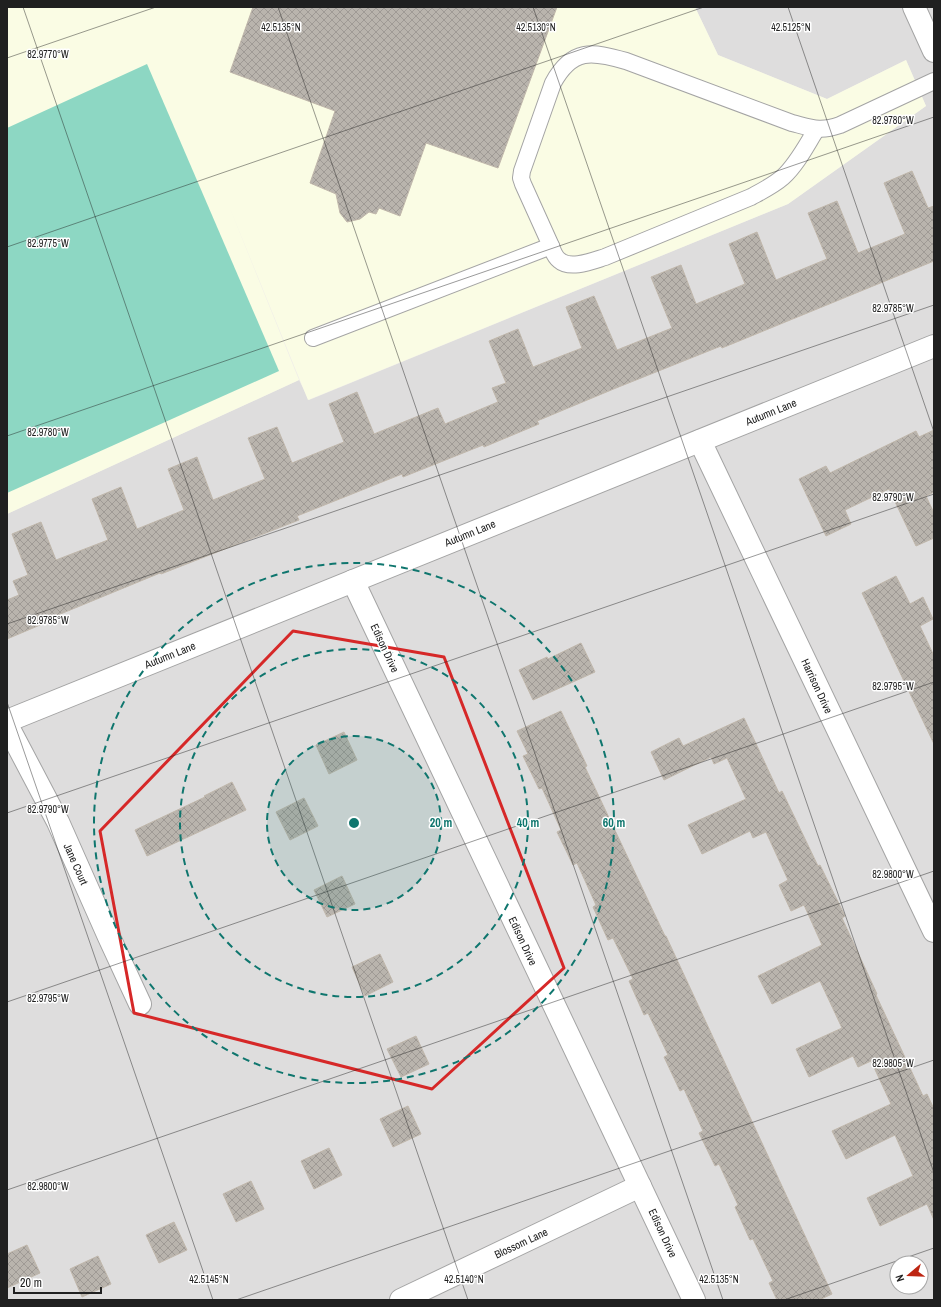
<svg xmlns="http://www.w3.org/2000/svg" width="941" height="1307" viewBox="0 0 941 1307" font-family="'Archivo Narrow',sans-serif">
  <style>
    .residential { fill: #dedddd; fill-rule: evenodd }
    .education { fill: #fafce4 }
    .pitch { fill: #8dd7c3 }
    .building { fill: url(#building-cross-hatch); stroke: #c0b7ab }
    .lines { fill: none; stroke-linecap: round; stroke-linejoin: round }
    .service-casing { stroke: #a4a4a4; stroke-width: 18 }
    .minor-casing { stroke: #a4a4a4; stroke-width: 24 }
    .service { stroke: #fff; stroke-width: 16 }
    .minor { stroke: #fff; stroke-width: 22 }
    .marked { fill: none; stroke: #d62828; stroke-width: 3; stroke-linejoin: round }
    .ticks { fill: none; stroke: #202020; stroke-width: 1; stroke-opacity: 0.45 }
    .ring { fill: none; stroke: #0f766e; stroke-width: 2; stroke-dasharray: 7 5 }
    .labels { text-anchor: middle; stroke-width: 3; stroke-linejoin: round; paint-order: stroke }
    .street-label { font-size: 11px; fill: #202020; stroke: #fff }
    .ticks-label { font-size: 10px; text-anchor: middle; fill: #202020; stroke: #fff; stroke-width: 3; stroke-linejoin: round; paint-order: stroke }
    .centre { fill: #0f766e; stroke: #fff; stroke-width: 2 }
    .ring-label { font-size: 12px; text-anchor: middle; font-weight: bold; fill: #0f766e; stroke: #fff; stroke-width: 3; stroke-linejoin: round; paint-order: stroke }
  </style>
  <defs>
    <pattern id="building-cross-hatch" width="8" height="8" patternUnits="userSpaceOnUse"><rect width="8" height="8" fill="#b9b4ad"/><path d="M0 0l8 8M0 8l8-8" fill="none" stroke="#9f9a95"/></pattern>
  </defs>
  <rect width="100%" height="100%" fill="#f0eee8"/>
  <!-- residential -->
  <path class="residential" d="M695,7h239v1293h-927v-786l292,-134 10,20 479,-196 138,-98 -20,-46 -79,39 -109,-44zM897,1263h24v24h-24z"/>
  <!-- education -->
  <polygon class="education" points="7,7 695,7 718,55 827,99 906,60 926,106 788,204 308,400 227,201 299,380 7,514"/>
  <!-- pitch -->
  <polygon class="pitch" points="147,64 279,371 7,493 7,128"/>
  <!-- building -->
  <g class="building">
    <polygon points="253,7 557,7 498,168 426,143 400,216 379,208 376,214 369,212 360,219 347,222 340,213 336,194 310,183 335,111 230,72"/>
    <polygon points="912,171 928,208 934,206 934,261 722,348 721,346 616,388 537,421 539,424 484,447 483,445 403,477 402,474 297,516 299,520 161,574 160,573 58,615 59,617 7,639 7,600 19,595 13,581 28,575 12,534 41,522 56,560 108,540 92,499 121,487 137,529 184,510 168,469 197,457 213,500 265,479 248,438 277,427 292,463 344,442 329,404 357,392 374,434 438,408 445,424 498,402 492,388 506,383 489,341 518,329 533,367 582,348 566,307 594,296 617,350 672,328 651,277 681,265 696,304 745,284 729,244 757,232 776,280 827,259 808,213 837,201 858,253 905,234 884,183"/>
    <polygon points="934,430 934,492 926,496 934,513 934,538 916,546 889,489 845,510 851,524 826,536 799,479 826,466 830,473 916,431 919,437"/>
    <polygon points="896,576 910,604 923,597 933,619 920,626 934,656 934,744 862,593"/>
    <polygon points="581,643 595,672 533,700 519,670 547,657 548,659"/>
    <polygon points="561,711 587,766 585,767 665,936 666,936 692,992 832,1294 819,1300 777,1300 769,1283 773,1281 753,1239 750,1240 735,1207 738,1205 719,1164 715,1166 699,1133 703,1131 684,1089 680,1091 664,1057 668,1055 648,1013 644,1015 629,981 633,979 613,938 608,940 593,907 596,905 577,863 573,865 557,832 561,830 542,788 539,789 523,756 528,754 517,731"/>
    <polygon points="744,718 779,793 782,791 818,866 820,865 845,916 842,918 877,994 876,995 923,1096 927,1094 934,1109 934,1220 927,1204 880,1226 867,1198 913,1176 895,1135 846,1159 832,1131 891,1104 871,1061 858,1067 853,1056 809,1077 796,1049 842,1028 820,981 772,1004 758,976 822,945 804,905 791,911 779,885 788,880 766,832 753,838 750,831 702,854 688,825 746,799 727,758 714,764 711,757 664,780 651,752 679,738 683,746"/>
    <polygon points="344,732 357,760 329,774 316,745"/>
    <polygon points="232,782 246,810 147,856 135,830 205,797 204,796"/>
    <polygon points="304,798 318,826 290,840 276,812"/>
    <polygon points="342,876 355,904 327,917 314,890"/>
    <polygon points="380,954 393,982 365,996 352,967"/>
    <polygon points="416,1036 429,1064 401,1077 387,1049"/>
    <polygon points="408,1106 421,1134 393,1147 380,1119"/>
    <polygon points="329,1148 342,1175 314,1189 301,1161"/>
    <polygon points="251,1181 264,1209 236,1222 223,1194"/>
    <polygon points="174,1222 187,1250 159,1263 146,1235"/>
    <polygon points="27,1245 40,1273 7,1288 7,1254"/>
    <polygon points="98,1256 111,1284 82,1297 70,1269"/>
  </g>
  <g class="lines">
    <!-- service casing -->
    <g class="service-casing">
      <g id="service">
        <path d="M551,246c2,5 3,10 8,14 11,10 33,1 46,-3l146,-60c11,-6 23,-12 32,-20 14,-13 23,-31 33,-47"/>
        <path d="M313,338l238,-92 -28,-62 -2,-6 1,-7 31,-88c19,-35 39,-32 73,-22l166,62c20,5 28,9 48,2l94,-44"/>
      </g>
    </g>
    <!-- minor casing -->
    <g class="minor-casing">
      <g id="minor">
        <polyline points="914,7 934,51"/>
        <polyline points="700,441 934,931"/>
        <polyline points="353,581 694,1300"/>
        <polyline points="7,721 934,346"/>
        <polyline points="7,725 58,822 109,937 140,1004"/>
        <polyline points="401,1300 640,1186"/>
      </g>
    </g>
    <!-- service -->
    <use href="#service" class="service"/>
    <!-- minor -->
    <use href="#minor" class="minor"/>
  </g>
  <!-- marked area -->
  <path class="marked" d="M293,631l151,26 120,311 -132,121 -298,-76 -34,-182z"/>
  <!-- ticks -->
  <path class="ticks" d="M23,7l445,1293M278,7l445,1293M533,7l401,1166M788,7l146,425M7,58l149,-51M7,247l697,-240M7,436l927,-319M7,624l927,-319M7,702l206,598M7,813l927,-319M7,1002l927,-320M7,1190l927,-319M236,1300l698,-240M784,1300l150,-52"/>
  <!-- distance rings -->
  <circle cx="354" cy="823" r="87" fill="#0f766e" fill-opacity=".12"/>
  <g class="ring">
    <circle cx="354" cy="823" r="87"/>
    <circle cx="354" cy="823" r="174"/>
    <circle cx="354" cy="823" r="260"/>
  </g>
  <g class="labels">
    <!-- street labels -->
    <g class="street-label">
      <text transform="translate(771 412) rotate(-22)" y="4">Autumn Lane</text>
      <text transform="translate(470 533) rotate(-22)" y="4">Autumn Lane</text>
      <text transform="translate(385 648) rotate(65)" y="4">Edison Drive</text>
      <text transform="translate(170 655) rotate(-22)" y="4">Autumn Lane</text>
      <text transform="translate(817 686) rotate(65)" y="4">Harrison Drive</text>
      <text transform="translate(76 864) rotate(66)" y="4">Jane Court</text>
      <text transform="translate(523 941) rotate(65)" y="4">Edison Drive</text>
      <text transform="translate(663 1233) rotate(65)" y="4">Edison Drive</text>
      <text transform="translate(521 1243) rotate(-25)" y="4">Blossom Lane</text>
    </g>
  </g>
  <g class="ticks-label">
    <text x="281" y="31">42.5135°N</text>
    <text x="536" y="31">42.5130°N</text>
    <text x="791" y="31">42.5125°N</text>
    <text x="48" y="58">82.9770°W</text>
    <text x="893" y="124">82.9780°W</text>
    <text x="48" y="247">82.9775°W</text>
    <text x="893" y="312">82.9785°W</text>
    <text x="48" y="436">82.9780°W</text>
    <text x="893" y="501">82.9790°W</text>
    <text x="48" y="624">82.9785°W</text>
    <text x="893" y="690">82.9795°W</text>
    <text x="48" y="813">82.9790°W</text>
    <text x="893" y="878">82.9800°W</text>
    <text x="48" y="1002">82.9795°W</text>
    <text x="893" y="1067">82.9805°W</text>
    <text x="48" y="1190">82.9800°W</text>
    <text x="209" y="1283">42.5145°N</text>
    <text x="464" y="1283">42.5140°N</text>
    <text x="719" y="1283">42.5135°N</text>
  </g>
  <circle cx="354" cy="823" r="6" class="centre"/>
  <g class="ring-label">
    <text x="441" y="827">20 m</text>
    <text x="528" y="827">40 m</text>
    <text x="614" y="827">60 m</text>
  </g>
  <!-- border -->
  <rect width="941" height="1307" fill="none" stroke="#202020" stroke-width="16"/>
  <!-- north arrow -->
  <g transform="translate(909 1275) rotate(251)"><circle r="19" fill="#ffffff" stroke="#a6a6a6"/>
  <path d="M0-3L7 15L0 10L-7 15Z" fill="#be2512"/>
  <text y="-6" font-size="11" font-weight="bold" text-anchor="middle" fill="#202020">N</text>
  </g>
  <!-- scale -->
  <path d="M14 1287v6h87v-6" fill="none" stroke="#202020" stroke-width="2"/>
  <text x="20" y="1287" font-size="12" fill="#202020" stroke="#ffffff" stroke-width="3" paint-order="stroke">20 m</text>
</svg>
